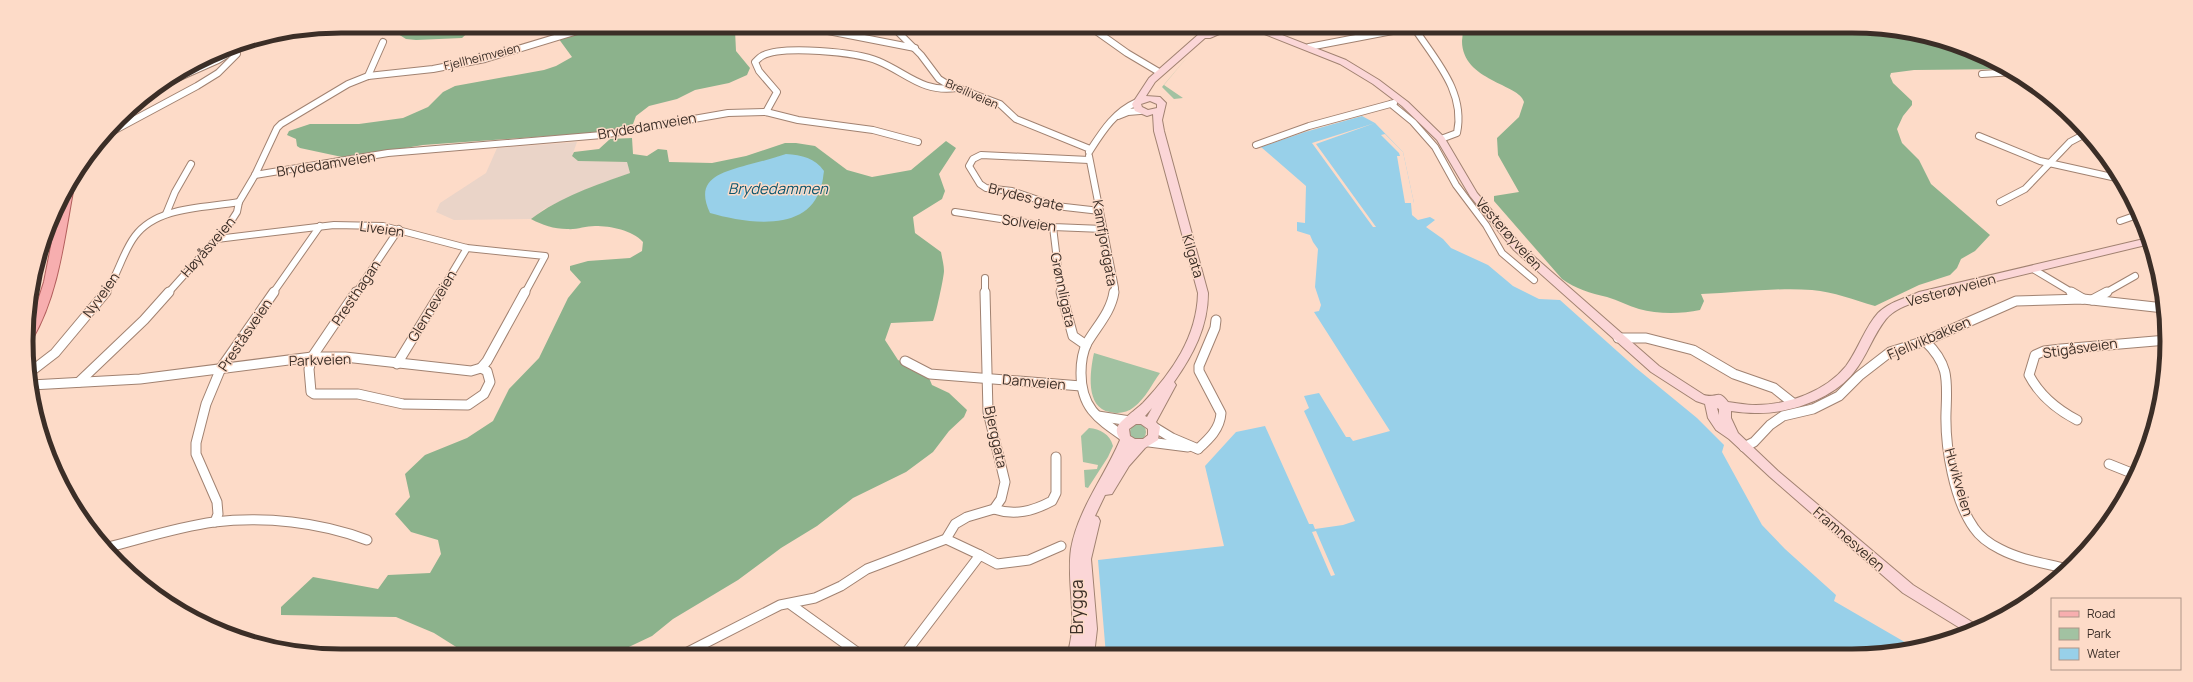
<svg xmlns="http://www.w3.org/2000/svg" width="2193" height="682" viewBox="0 0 2193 682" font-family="Manrope,sans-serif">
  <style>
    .medical { fill: #ead4c8 }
    .green { fill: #a2c2a2 }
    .forest { fill: #8cb28c }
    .water { fill: #98d0e9 }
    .pier { fill: #fddbc8 }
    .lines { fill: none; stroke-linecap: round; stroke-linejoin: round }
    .street-far1-casing { stroke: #a18271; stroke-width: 8 }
    .street-casing { stroke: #a18271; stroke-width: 11 }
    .secondary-casing { stroke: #a18271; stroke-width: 2 }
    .primary-casing { stroke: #b25e5c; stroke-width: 2 }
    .street-far1 { stroke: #fff; stroke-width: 6 }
    .street { stroke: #fff; stroke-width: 9 }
    .secondary { fill: #fbd6d7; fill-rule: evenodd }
    .primary { fill: #f7aeaf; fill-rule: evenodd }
    .labels { text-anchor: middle; stroke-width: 3; stroke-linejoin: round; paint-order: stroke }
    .far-street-label { font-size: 12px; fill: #3b2e27; stroke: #fddbc8 }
    .street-label { font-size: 14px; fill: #3b2e27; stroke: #fddbc8 }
    .water-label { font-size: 15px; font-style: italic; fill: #09556e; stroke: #fddbc8 }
    .near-street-label { font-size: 17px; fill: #3b2e27; stroke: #fddbc8 }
    .rim { fill: none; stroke: #3b2e27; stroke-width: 5 }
  </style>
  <rect width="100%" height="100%" fill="#fddbc8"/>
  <!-- medical -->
  <polygon class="medical" points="577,142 572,156 578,161 627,162 630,173 591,187 544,209 531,219 454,220 436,212 440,203 486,173 497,148"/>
  <!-- green -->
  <g class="green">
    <polygon points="1189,55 1164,85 1183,98 1174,99 1162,87"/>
    <path d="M1094,353l66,20c-8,11 -15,26 -26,34 -7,6 -16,7 -24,5 -25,-4 -20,-41 -16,-59z"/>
    <circle cx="1138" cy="432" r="8"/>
    <path d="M1089,428c11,1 21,6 24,18l-5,11 -20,31 -3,-1 -1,-17 13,-1 1,-4 -15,-3 -2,-26z"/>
  </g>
  <!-- forest -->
  <g class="forest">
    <polygon points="341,26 475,26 462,38 416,40 406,39 398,34 398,30 388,28 361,31 317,28"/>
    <polygon points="559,26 738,26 735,30 736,51 750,68 747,75 729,83 695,90 677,99 649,106 636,116 633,124 604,132 423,145 357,156 342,157 300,148 297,146 296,139 287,135 289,131 310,124 359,124 403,118 428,107 443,92 455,86 544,70 556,66 572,57 553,31"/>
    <path d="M1465,26h387l62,6 59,18 36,19 -95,1 -23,3 -1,3 3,7 19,18v4l-9,11 -6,13 5,14 17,17 12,24 59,51 -15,16 -14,8 -4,9 -7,7 -31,10 -44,21c-21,-6 -41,-14 -63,-16 -36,-3 -74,3 -111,4l3,7 -4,9c-19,4 -43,4 -61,-1 -11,-3 -21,-9 -32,-12 -17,-4 -31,-8 -45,-18l-68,-78v-5l25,-4 -21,-37 -1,-17 22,-21 5,-15c-4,-18 -62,-21 -62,-61 1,-6 0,-10 3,-15z"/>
    <path d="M632,138l1,16 14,2 11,-7 9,1 2,12 43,1 34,-7 39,-13h11l19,3 32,24 25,7 39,-7 35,-29 10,7 -17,26 6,17 -3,8 -29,18 2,16 26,19c1,6 3,13 3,19 0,6 -9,47 -11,50l-42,2 -6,17 13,20 29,13 5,12 17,8 18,17 -3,7 -15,14 -16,21 -27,20 -53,26 -36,28 -36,22 -43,32 -65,39 -21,17 -38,18 -123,2 -30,-6 -27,-17 -38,-16 -115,-2v-8l32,-30 65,12 10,-14 42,-2 11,-19 -3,-14 -27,-8 -16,-18 15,-17 -5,-23 20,-19 42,-17 26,-17 16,-32 30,-31 29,-60 13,-16 -11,-12v-4l18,-5 42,-3 12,-7 1,-9c-11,-12 -32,-16 -48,-16 -10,0 -19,4 -28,3 -13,0 -25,-4 -36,-10 29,-22 65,-34 99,-46l-3,-11 -49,-1 -6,-5 2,-4 25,-3 11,-10z"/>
  </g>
  <!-- water -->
  <g class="water">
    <polygon points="1362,116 1375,123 1403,152 1414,203 1411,203 1412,215 1418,220 1430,217 1435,220 1426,227 1443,239 1451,248 1488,265 1513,286 1539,299 1560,300 1636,368 1697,418 1724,445 1722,452 1762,525 1785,549 1836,595 1834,601 1915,648 1893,653 1106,655 1098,560 1224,546 1205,466 1236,432 1265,426 1309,524 1313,524 1315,529 1343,525 1355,521 1304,411 1309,408 1304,396 1319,393 1346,437 1350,437 1353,441 1390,431 1314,312 1319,311 1321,305 1315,287 1318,249 1313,242 1310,235 1297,231 1297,222 1305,223 1306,186 1261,147 1305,132"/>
    <path d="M786,154c16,1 29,4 38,17 -1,5 -1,11 -3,15 -12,48 -76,37 -111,27 -16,-34 10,-40 37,-48 13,-3 26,-7 39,-11z"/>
  </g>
  <!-- pier -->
  <g class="pier">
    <polygon points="1375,123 1316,144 1376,227 1373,227 1312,143"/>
    <polygon points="1385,134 1403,152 1414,203 1405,203 1397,156 1400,156 1399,153 1381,135"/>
    <polygon points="1316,531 1322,545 1335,575 1331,576 1312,532"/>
  </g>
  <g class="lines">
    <!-- street-far1 casing -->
    <g class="street-far1-casing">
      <g id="street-far1">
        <polyline points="787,26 823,30 915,48"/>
        <polyline points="892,26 921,55 939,79 947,84 1000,104 1016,119 1090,149"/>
        <polyline points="1089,26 1127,53 1159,72"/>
        <path d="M1413,26c21,33 53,65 44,107l-16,6"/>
        <polyline points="1309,47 1403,29"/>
        <polyline points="1982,74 2014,72"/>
        <polyline points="368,76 383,42"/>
        <polyline points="173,80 218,60 249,41"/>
        <polyline points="1391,104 1413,122 1435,147 1456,185 1486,225 1502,253 1534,280"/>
        <path d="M766,112l11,-20 -18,-21 -4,-9c2,-2 5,-5 7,-6 20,-11 95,-4 116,5 29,12 44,32 79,27"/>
        <polyline points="1118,116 1128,112 1140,111"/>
        <polyline points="1979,136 2040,161 2121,179"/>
        <polyline points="102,137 197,86 218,73 237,54 236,50"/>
        <polyline points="1256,145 1309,126 1394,103"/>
        <path d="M1089,152c13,-20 25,-40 48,-50"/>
        <polyline points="1089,156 1115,288 1114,293"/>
        <polyline points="1089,160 981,155 973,159 969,166 980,184 986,188 1012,191 1056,206 1100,211"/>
        <polyline points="255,175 388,153 602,135 728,113 766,112 798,120 873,130 918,142"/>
        <polyline points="2000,202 2025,189 2070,142 2087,133"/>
        <polyline points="955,212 1053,227 1103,229"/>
        <polyline points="166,214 175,192 191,164"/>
        <polyline points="2120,221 2140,214"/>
        <polyline points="1053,227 1061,293"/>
        <polyline points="217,239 334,225 383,226 467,248 545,256 525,293"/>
        <polyline points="2033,269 2073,293"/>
        <polyline points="985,278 985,293"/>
        <path d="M105,293c13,-17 17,-40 30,-57 22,-30 70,-28 104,-34"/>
        <polyline points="168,293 228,226 237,212 239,202 255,175 277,128 281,124 348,84 368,76 433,69 485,59 594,26"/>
        <polyline points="273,293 320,226"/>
        <polyline points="356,293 399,229"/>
        <polyline points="440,293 467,248"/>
        <polyline points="2105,293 2135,276"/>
      </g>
    </g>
    <!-- street casing -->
    <g class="street-casing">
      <g id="street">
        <polyline points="356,292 312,357 309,369 311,392 314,394 358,394 403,404 468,405 484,394 490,382 487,371 481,368"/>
        <polyline points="1061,292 1073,336 1086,345"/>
        <path d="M1114,292c-3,20 -17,34 -27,51 -5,10 -6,20 -6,30 0,34 16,45 42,63"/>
        <polyline points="2071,292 2083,299"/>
        <polyline points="2092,300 2107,292"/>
        <polyline points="1618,338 1646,338 1693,350 1734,374 1774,388 1793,403"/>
        <path d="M1925,341c25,24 22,40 21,72 -1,34 8,87 28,115 6,9 16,16 26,21 21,11 44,14 67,20"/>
        <polyline points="905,361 930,374 1081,386"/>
        <polyline points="397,364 441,292"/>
        <polyline points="29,373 55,353 106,292"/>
        <polyline points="79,382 144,320 169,292"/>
        <polyline points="31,385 140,379 312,357 345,357 471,371 481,368 487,361 525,292"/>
        <polyline points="1098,416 1130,421"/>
        <path d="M2077,420c-21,-11 -37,-24 -48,-45l6,-20 9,-4 17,-2 106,-9"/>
        <polyline points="1154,427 1172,438 1198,449"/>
        <polyline points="1149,442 1188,447"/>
        <polyline points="1744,447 1754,442 1770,425 1783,416 1813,409 1839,396 1859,376 1890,352 1925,341 2016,301 2083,299 2164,308"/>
        <path d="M1198,449c11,-10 22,-20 23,-36l-22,-42v-5l16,-38 1,-8"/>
        <polyline points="2109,464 2134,474"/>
        <path d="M994,509c21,7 39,2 58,-8l4,-8v-36"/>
        <polyline points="215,522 218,514 217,502 196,454 196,443 206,404 221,368 274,292"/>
        <polyline points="946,539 980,555"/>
        <path d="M105,548c36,-9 72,-21 109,-26 50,-6 106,0 153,18"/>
        <polyline points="790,604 861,655"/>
        <polyline points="682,655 780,605 815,598 841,586 867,569 946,539 955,524 967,517 994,509 1001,499 1005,482 988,412 985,292"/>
        <polyline points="904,655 980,555 997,564 1029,560 1061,546"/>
      </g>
    </g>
    <!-- secondary casing -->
    <g class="secondary-casing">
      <path id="secondary" d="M1208,26h9l-4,4 10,-4h36l87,34 33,20 29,22 36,35 33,56 45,53 137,120 45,29c13,4 14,-7 24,7 9,1 19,3 28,3 32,0 70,-14 90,-39 12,-16 19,-39 32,-53 11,-11 28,-15 41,-21l229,-54 2,6 -224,54c-13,5 -31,10 -40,21 -13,16 -19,37 -32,53 -21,27 -65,42 -99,41 -8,0 -16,-1 -24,-2v7l7,15 40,38 135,114 67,42 -12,6 -65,-40 -133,-116 -41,-38 -13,-9 -8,-12 -3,-14 -9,-3 -45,-29 -137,-122 -44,-54 -33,-56 -35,-34 -29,-22 -33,-20 -78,-31 -3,1 -26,-6 -23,10h-5l-50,44 -9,14 14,1 6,6 -4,17 2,11 44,162c0,34 -15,62 -34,89l2,3 -20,37 4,5 -2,13 -13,8 -16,18 -17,28 -7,1 -10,21 3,1 2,4 -9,38 6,70 -3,26h-27c12,-36 -1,-70 4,-106 7,-40 34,-73 49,-109 -2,-4 -5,-9 -2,-14 2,-5 20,-18 25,-23 29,-31 54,-66 55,-110l-44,-162 -1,-17 -6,2 -12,-5 -3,-7 17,-26zM1150,101l7,3v4l-9,2 -6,-3 -1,-3zM1152,408l-5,9 -2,-1zM1717,408l2,1v6zM1136,424h5l7,5v6l-5,4h-8l-5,-3 -1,-7z"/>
    </g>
    <!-- primary casing -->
    <g class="primary-casing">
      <path id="primary" d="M70,183l4,3c-10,53 -15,107 -42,154l-5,1 1,-18 6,-10 10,-31 16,-82z"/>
    </g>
    <!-- street-far1 -->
    <use href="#street-far1" class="street-far1"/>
    <!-- street -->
    <use href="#street" class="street"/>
    <!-- secondary -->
    <use href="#secondary" class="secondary"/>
    <!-- primary -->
    <use href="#primary" class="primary"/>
  </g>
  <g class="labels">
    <!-- far-street labels -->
    <g class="far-street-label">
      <text transform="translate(482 57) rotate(-14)" y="4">Fjellheimveien</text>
      <text transform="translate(972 94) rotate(24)" y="4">Breiliveien</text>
    </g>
    <!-- street labels -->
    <g class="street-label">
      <text transform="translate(647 126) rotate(-10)" y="5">Brydedamveien</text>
      <text transform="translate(326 164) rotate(-9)" y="5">Brydedamveien</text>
      <text transform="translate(1026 197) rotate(14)" y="5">Brydes gate</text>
      <text transform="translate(1029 223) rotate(8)" y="5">Solveien</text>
      <text transform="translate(382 229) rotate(8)" y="5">Liveien</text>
      <text transform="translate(1509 234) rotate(48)" y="5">Vesterøyveien</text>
      <text transform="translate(1105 243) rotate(80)" y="5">Kamfjordgata</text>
      <text transform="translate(208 247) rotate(-49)" y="5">Høyåsveien</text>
      <text transform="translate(1193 256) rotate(74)" y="5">Kilgata</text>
      <text transform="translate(1063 290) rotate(78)" y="5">Grønnligata</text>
      <text transform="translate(1951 290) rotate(-15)" y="5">Vesterøyveien</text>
      <text transform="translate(356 293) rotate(-56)" y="5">Presthagan</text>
      <text transform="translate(101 295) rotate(-54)" y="5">Nyveien</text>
      <text transform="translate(432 306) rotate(-59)" y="5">Glenneveien</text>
      <text transform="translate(245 335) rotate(-56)" y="5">Preståsveien</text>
      <text transform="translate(1929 338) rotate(-23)" y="5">Fjellvikbakken</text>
      <text transform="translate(2080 348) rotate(-8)" y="5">Stigåsveien</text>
      <text transform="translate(320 360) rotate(-2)" y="5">Parkveien</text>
      <text transform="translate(1034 382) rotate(5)" y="5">Damveien</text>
      <text transform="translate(996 437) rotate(78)" y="5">Bjerggata</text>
      <text transform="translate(1959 482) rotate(74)" y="5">Huvikveien</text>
      <text transform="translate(1849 539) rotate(41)" y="5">Framnesveien</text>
    </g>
    <!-- water labels -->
    <g class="water-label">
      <text x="778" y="194">Brydedammen</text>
    </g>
    <!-- near-street labels -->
    <g class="near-street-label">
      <text transform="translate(1077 607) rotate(-90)" y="6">Brygga</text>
    </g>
  </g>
  <!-- crop -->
  <path d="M0 0H2193V682H0ZM341 33H1852A308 308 0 0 1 2160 341V341A308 308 0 0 1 1852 649H341A308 308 0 0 1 33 341V341A308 308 0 0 1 341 33Z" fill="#fddbc8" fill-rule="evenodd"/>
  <path class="rim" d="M341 33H1852A308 308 0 0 1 2160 341V341A308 308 0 0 1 1852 649H341A308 308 0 0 1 33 341V341A308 308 0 0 1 341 33Z"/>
  <!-- legend -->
  <rect x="2051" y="598" width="130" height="72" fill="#fddbc8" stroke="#af9688"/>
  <rect x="2059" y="611" width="20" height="6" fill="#f7aeaf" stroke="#af9688"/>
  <text x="2087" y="618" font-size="12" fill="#3b2e27">Road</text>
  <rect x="2059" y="628" width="20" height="12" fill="#a2c2a2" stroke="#af9688"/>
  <text x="2087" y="638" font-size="12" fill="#3b2e27">Park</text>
  <rect x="2059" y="648" width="20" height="12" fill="#98d0e9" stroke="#af9688"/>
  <text x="2087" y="658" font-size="12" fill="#3b2e27">Water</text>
</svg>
